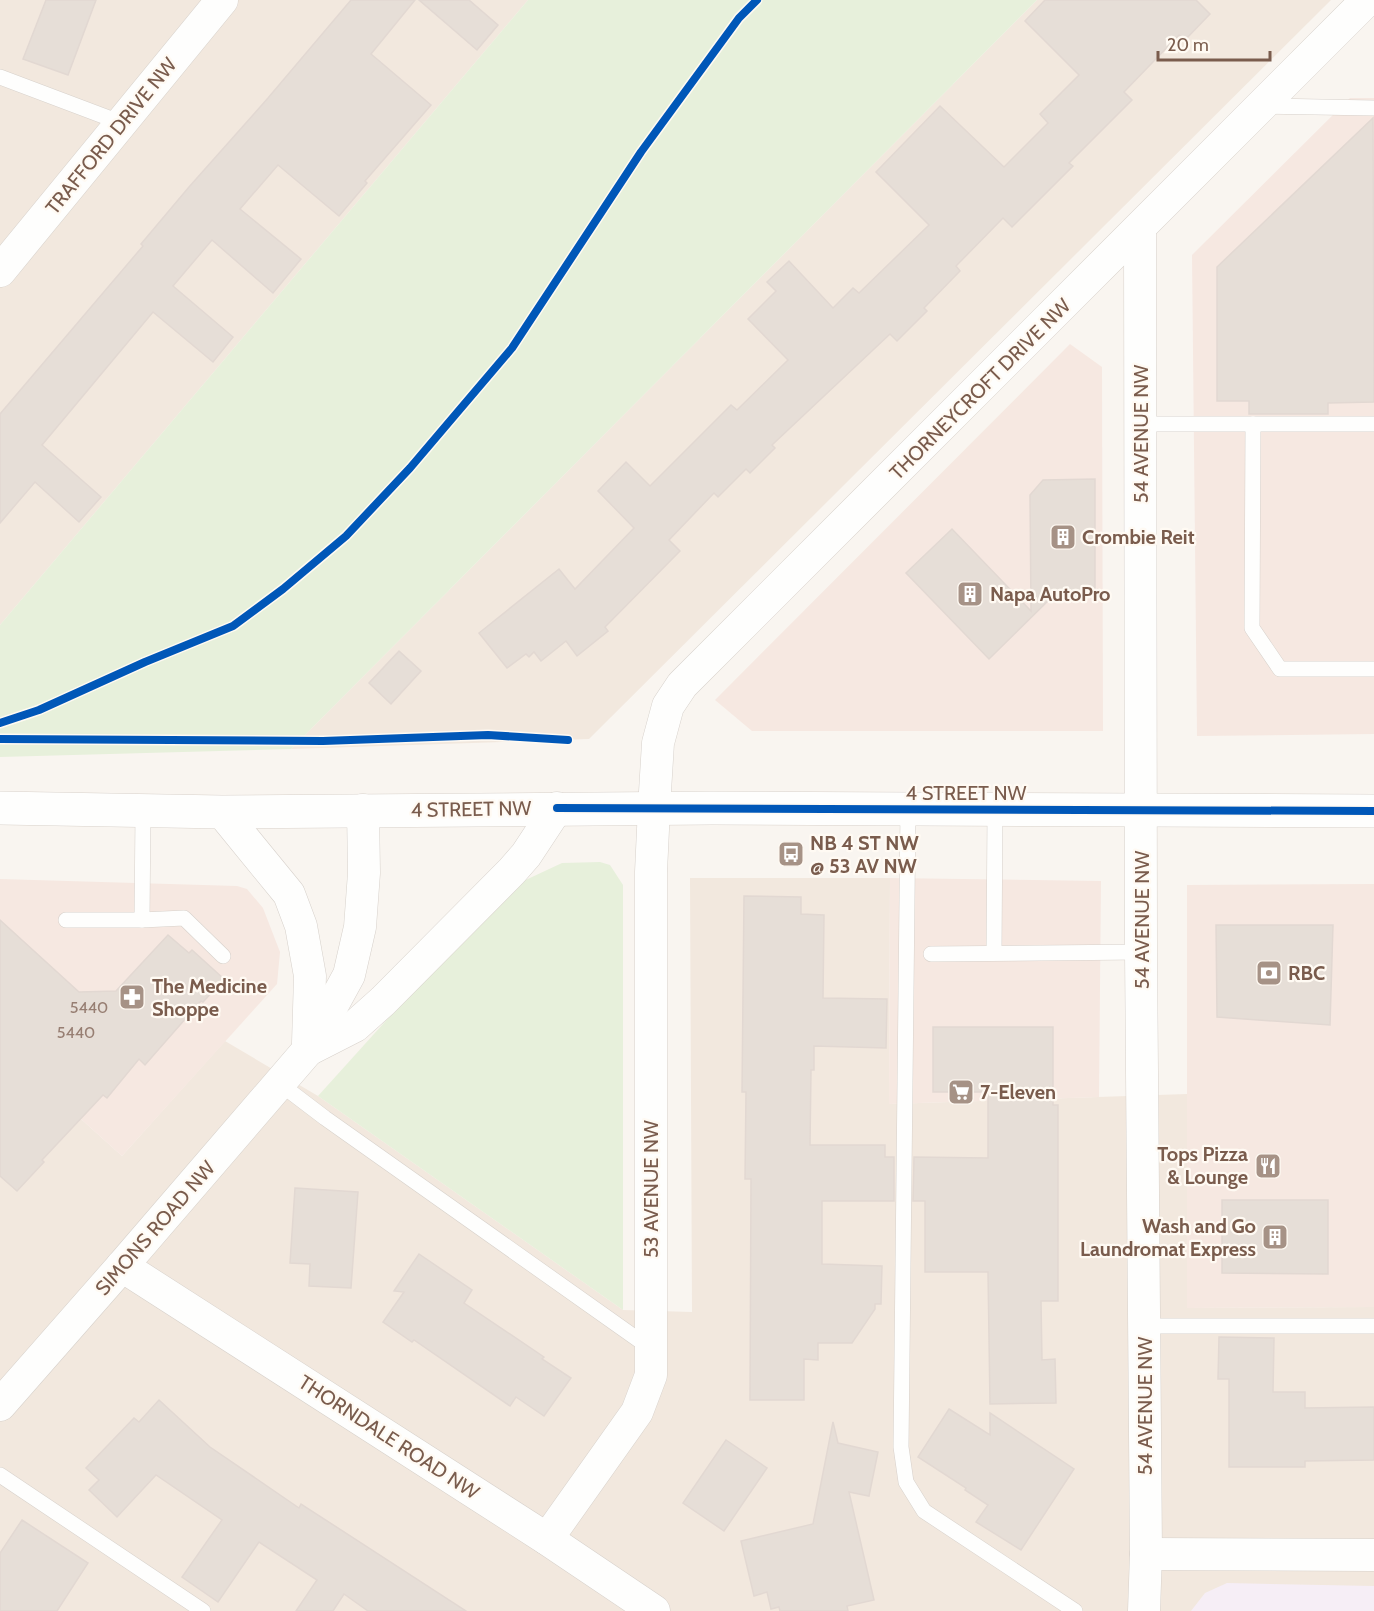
<svg xmlns="http://www.w3.org/2000/svg" width="1374" height="1611" viewBox="0 0 1374 1611" font-family="Cabin,sans-serif">
  <style>
    .residential { fill: #f2e8de }
    .commercial { fill: #f6e8e1 }
    .education { fill: #f6eef6 }
    .green { fill: #e7f0db }
    .building { fill: #e6ded7; stroke: #e2d8d2; stroke-width: 1.5 }
    .lines { fill: none; stroke-linecap: round; stroke-linejoin: round }
    .service-casing { stroke: #d7d1cb; stroke-width: 16 }
    .minor-casing { stroke: #d7d1cb; stroke-width: 33 }
    .secondary-casing { stroke: #d9d2cb; stroke-width: 34 }
    .service { stroke: #fefefd; stroke-width: 15 }
    .minor { stroke: #fefefd; stroke-width: 32 }
    .secondary { stroke: #fefefd; stroke-width: 33 }
    .cycleway-casing { stroke: #fffaf3; stroke-width: 11 }
    .cycleway { stroke: #0057b8; stroke-width: 8 }
    .labels { text-anchor: middle; stroke-width: 4.5; stroke-linejoin: round; paint-order: stroke }
    .number-label { font-size: 16px; fill: #977e72 }
    .street-label { font-size: 20px; fill: #7a5c4d; stroke: #fffaf3 }
    .poi-label { font-size: 20px; font-weight: bold; fill: #7a5c4d; stroke: #fffaf3; text-anchor: start }
  </style>
  <rect width="100%" height="100%" fill="#f9f5f0"/>
  <!-- residential -->
  <g class="residential">
    <polygon points="0,0 528,0 0,625"/>
    <polygon points="1037,0 1331,0 589,739 291,749"/>
    <polygon points="690,878 890,878 889,1104 1187,1094 1187,1308 1374,1307 1374,1611 0,1611 0,1046 122,1156 225,1041 318,1096 623,1310 692,1312"/>
  </g>
  <!-- commercial -->
  <g class="commercial">
    <polygon points="1350,98 1374,98 1374,734 1197,736 1192,255"/>
    <polygon points="1070,344 1102,367 1103,731 752,731 715,700"/>
    <polygon points="890,878 1101,881 1099,1097 889,1104"/>
    <polygon points="0,879 237,886 247,889 263,908 280,952 277,984 122,1156 0,1046"/>
    <polygon points="1374,884 1374,1307 1187,1308 1187,885"/>
  </g>
  <!-- education -->
  <polygon class="education" points="1227,1583 1374,1586 1374,1611 1191,1611 1205,1593"/>
  <!-- green -->
  <g class="green">
    <polygon points="528,0 1037,0 291,749 0,757 0,625"/>
    <polygon points="600,862 610,865 623,885 623,1310 318,1096 494,901 517,884 562,863"/>
  </g>
  <!-- building -->
  <g class="building">
    <polygon points="46,0 96,0 68,75 23,59"/>
    <polygon points="351,0 415,0 371,54 431,105 365,181 367,183 339,216 278,165 240,209 301,259 273,293 212,240 173,286 233,337 213,362 153,312 42,445 101,497 79,522 35,482 0,523 0,414 143,246 141,244 189,187 268,98"/>
    <polygon points="419,0 469,0 498,25 477,50"/>
    <polygon points="1045,0 1196,0 1210,14 1185,40 1179,35 1124,92 1132,100 1069,163 1073,166 1012,227 1003,218 956,266 960,271 924,308 927,311 897,341 890,334 772,445 775,448 750,473 746,469 718,497 714,493 669,540 680,551 605,627 608,631 577,656 566,641 541,661 534,652 529,657 526,654 507,668 479,633 559,569 575,589 634,528 598,491 626,462 650,486 731,405 737,410 788,360 748,319 776,291 767,282 789,261 833,308 853,288 859,293 929,225 876,172 940,106 1004,167 1048,123 1040,114 1079,75 1025,21"/>
    <polygon points="1373,118 1374,402 1328,403 1328,414 1249,414 1249,401 1217,401 1217,267"/>
    <polygon points="1095,479 1095,596 1053,596 989,659 906,573 952,529 1031,611 1030,495 1043,480"/>
    <polygon points="399,651 421,671 391,704 369,683"/>
    <polygon points="744,896 801,897 801,914 824,915 823,998 887,999 886,1048 814,1046 814,1070 811,1070 810,1145 885,1145 885,1157 894,1157 894,1201 822,1201 822,1264 882,1266 881,1304 875,1304 875,1309 852,1343 818,1343 818,1360 804,1359 804,1400 750,1400 751,1179 745,1179 746,1092 742,1092"/>
    <polygon points="0,920 79,992 116,991 168,935 189,953 192,950 224,979 203,1002 201,1001 145,1065 139,1059 107,1098 103,1095 42,1160 44,1162 17,1191 0,1176"/>
    <polygon points="1216,925 1333,925 1330,1025 1217,1017"/>
    <polygon points="933,1027 1053,1027 1053,1105 1058,1105 1058,1301 1041,1301 1042,1360 1055,1359 1056,1403 990,1404 988,1272 925,1272 925,1201 913,1201 914,1157 988,1158 988,1092 933,1092"/>
    <polygon points="295,1188 358,1192 351,1288 309,1286 310,1264 290,1263"/>
    <polygon points="1222,1200 1328,1200 1328,1274 1222,1273"/>
    <polygon points="419,1254 472,1290 464,1303 544,1357 542,1359 571,1378 544,1416 516,1397 510,1406 414,1340 412,1342 383,1322 404,1292 394,1291"/>
    <polygon points="1219,1337 1274,1338 1273,1392 1305,1392 1305,1408 1374,1407 1374,1460 1305,1461 1305,1467 1229,1467 1229,1379 1218,1379"/>
    <polygon points="159,1400 210,1447 299,1508 301,1504 466,1611 368,1611 344,1594 333,1611 296,1611 317,1580 259,1542 218,1602 182,1577 222,1520 156,1475 117,1517 89,1490 99,1480 86,1468 134,1418 139,1422"/>
    <polygon points="949,1409 990,1435 990,1413 1074,1469 1021,1550 976,1522 988,1505 965,1490 966,1488 918,1457"/>
    <polygon points="833,1422 838,1443 878,1452 869,1496 849,1492 874,1600 847,1606 848,1611 780,1611 779,1607 771,1609 767,1592 754,1596 741,1541 813,1524"/>
    <polygon points="726,1440 767,1468 724,1531 683,1503"/>
    <polygon points="22,1520 88,1563 57,1611 0,1611 0,1553"/>
  </g>
  <g class="lines">
    <!-- service casing -->
    <g class="service-casing">
      <g id="service">
        <polyline points="0,77 122,123"/>
        <polyline points="1263,106 1374,108"/>
        <polyline points="1141,424 1374,424"/>
        <polyline points="1253,424 1252,628 1280,669 1374,669"/>
        <polyline points="908,809 901,1447 906,1482 924,1511 1075,1611"/>
        <polyline points="143,811 142,920 184,918 223,956"/>
        <polyline points="66,920 142,920"/>
        <polyline points="994,953 995,810"/>
        <polyline points="931,954 1141,952"/>
        <polyline points="279,1083 325,1118 650,1348"/>
        <polyline points="1144,1326 1374,1326"/>
        <polyline points="0,1475 203,1611"/>
      </g>
    </g>
    <!-- minor casing -->
    <g class="minor-casing">
      <g id="minor">
        <polyline points="1140,229 1141,952 1146,1554 1144,1611"/>
        <polyline points="0,271 222,0"/>
        <polyline points="222,812 289,894 301,926 310,976 308,1043"/>
        <polyline points="308,1050 355,1026 383,1001 512,871 526,855 557,808"/>
        <polyline points="122,1266 547,1539 654,1611"/>
        <polyline points="0,1405 122,1266 308,1050 349,975 360,927 364,873 363,810"/>
        <polyline points="547,1539 637,1412 651,1375 651,872 654,808 658,743 668,706 682,685 1367,0"/>
        <polyline points="1146,1554 1374,1555"/>
      </g>
    </g>
    <!-- secondary casing -->
    <g class="secondary-casing">
      <polyline id="secondary" points="0,808 222,812 712,808 1374,811"/>
    </g>
    <!-- service -->
    <use href="#service" class="service"/>
    <!-- minor -->
    <use href="#minor" class="minor"/>
    <!-- secondary -->
    <use href="#secondary" class="secondary"/>
    <!-- cycleway casing -->
    <g class="cycleway-casing">
      <g id="cycleway">
        <polyline points="0,723 39,710 145,662 233,626 283,589 346,536 410,468 512,348 641,152 739,18 757,0"/>
        <polyline points="0,739 323,741 488,735 568,740"/>
        <polyline points="557,808 1374,811"/>
      </g>
    </g>
    <!-- cycleway -->
    <use href="#cycleway" class="cycleway"/>
  </g>
  <!-- icons -->
  <defs>
    <g id="building-square" transform="scale(1.35)"><rect x="-9" y="-9" width="18" height="18" rx="4" fill="#a69286" stroke="#fffaf3"/><path d="M-4-6H4V6H1V3H-1V6H-4ZM-2.5-4.3h1.7v1.8h-1.7ZM.8-4.3h1.7v1.8H.8ZM-2.5-1h1.7V.8h-1.7ZM.8-1h1.7V.8H.8Z" fill="#fff"/></g>
    <g id="bus-square" transform="scale(1.35)"><rect x="-9" y="-9" width="18" height="18" rx="4" fill="#a69286" stroke="#fffaf3"/><path d="M-5-6H5V4H4V6H2V4H-2V6H-4V4H-5ZM-3.5-4V0h7V-4ZM-3.5 1.2v1.5H-2V1.2ZM2 1.2v1.5H3.5V1.2Z" fill="#fff"/></g>
    <g id="bank-square" transform="scale(1.35)"><rect x="-9" y="-9" width="18" height="18" rx="4" fill="#a69286" stroke="#fffaf3"/><path d="M-6-4H6V4H-6ZM0-2.3a2.3 2.3 0 1 0 0 4.6a2.3 2.3 0 1 0 0-4.6Z" fill="#fff"/></g>
    <g id="pharmacy-square" transform="scale(1.35)"><rect x="-9" y="-9" width="18" height="18" rx="4" fill="#a69286" stroke="#fffaf3"/><path d="M-2-6h4v4h4v4h-4v4h-4v-4h-4v-4h4Z" fill="#fff"/></g>
    <g id="supermarket-square" transform="scale(1.35)"><rect x="-9" y="-9" width="18" height="18" rx="4" fill="#a69286" stroke="#fffaf3"/><path d="M-6-5.5h2.5l.6 2H6L4.5 2H-2.5L-4.4-4H-6ZM-1.5 3.2a1.3 1.3 0 1 0 .1 0ZM3 3.2a1.3 1.3 0 1 0 .1 0Z" fill="#fff"/></g>
    <g id="restaurant-square" transform="scale(1.35)"><rect x="-9" y="-9" width="18" height="18" rx="4" fill="#a69286" stroke="#fffaf3"/><path d="M-5-6h1v4h1v-4h1v4h1v-4h1v5L-1.5 .5V6h-2V.5L-5-1ZM5-6V6H3V1.5H1.5Q1.5-4 5-6Z" fill="#fff"/></g>
  </defs>
  <g fill-rule="evenodd">
    <use href="#building-square" x="1063" y="537"/>
    <use href="#building-square" x="970" y="594"/>
    <use href="#bus-square" x="791" y="854"/>
    <use href="#bank-square" x="1269" y="973"/>
    <use href="#pharmacy-square" x="132" y="997"/>
    <use href="#supermarket-square" x="961" y="1092"/>
    <use href="#restaurant-square" x="1268" y="1166"/>
    <use href="#building-square" x="1275" y="1237"/>
  </g>
  <g class="labels">
    <!-- number labels -->
    <g class="number-label">
      <text x="89" y="1013">5440</text>
      <text x="76" y="1038">5440</text>
    </g>
    <!-- street labels -->
    <g class="street-label">
      <text transform="translate(111 136) rotate(-51)" y="7">TRAFFORD DRIVE NW</text>
      <text transform="translate(980 389) rotate(-45)" y="7">THORNEYCROFT DRIVE NW</text>
      <text transform="translate(1141 434) rotate(-90)" y="7">54 AVENUE NW</text>
      <text x="966" y="800">4 STREET NW</text>
      <text transform="translate(471 809) rotate(-1)" y="7">4 STREET NW</text>
      <text transform="translate(1142 920) rotate(-90)" y="7">54 AVENUE NW</text>
      <text transform="translate(651 1189) rotate(-90)" y="7">53 AVENUE NW</text>
      <text transform="translate(155 1228) rotate(-49)" y="7">SIMONS ROAD NW</text>
      <text transform="translate(1145 1406) rotate(-90)" y="7">54 AVENUE NW</text>
      <text transform="translate(389 1437) rotate(33)" y="7">THORNDALE ROAD NW</text>
    </g>
    <!-- poi labels -->
    <g class="poi-label">
      <text x="1082" y="544">Crombie Reit</text>
      <text x="990" y="601">Napa AutoPro</text>
      <text x="810" y="850">NB 4 ST NW<tspan x="810" dy="23">@ 53 AV NW</tspan></text>
      <text x="1288" y="980">RBC</text>
      <text x="152" y="993">The Medicine<tspan x="152" dy="23">Shoppe</tspan></text>
      <text x="980" y="1099">7-Eleven</text>
      <text x="1248" y="1161" text-anchor="end">Tops Pizza<tspan x="1248" dy="23">&amp; Lounge</tspan></text>
      <text x="1256" y="1233" text-anchor="end">Wash and Go<tspan x="1256" dy="23">Laundromat Express</tspan></text>
    </g>
  </g>
  <!-- scale -->
  <path d="M1158 51v9h112v-9" fill="none" stroke="#7a5c4d" stroke-width="3"/>
  <text x="1167" y="51" font-size="18" fill="#7a5c4d" stroke="#fffaf3" stroke-width="4.5" paint-order="stroke">20 m</text>
</svg>
